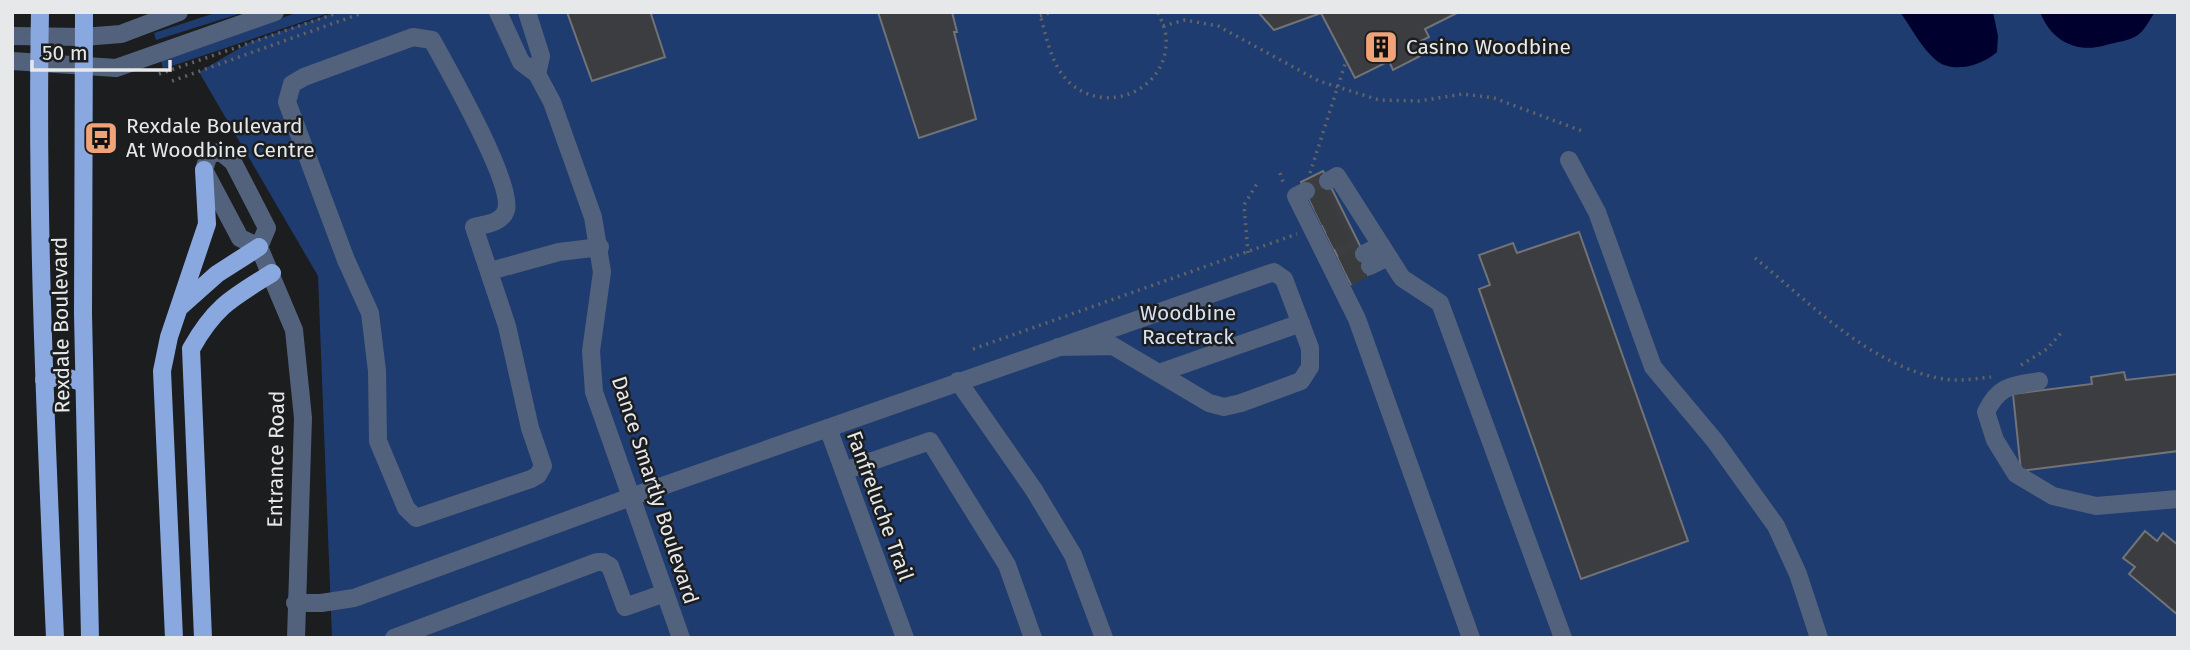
<svg xmlns="http://www.w3.org/2000/svg" width="2190" height="650" viewBox="0 0 2190 650" font-family="'Fira Sans',sans-serif">
  <style>
    .green { fill: #1f3c70 }
    .water { fill: #00002e }
    .building { fill: #3c3d40; stroke: #717376; stroke-width: 2 }
    .lines { fill: none; stroke-linecap: round; stroke-linejoin: round }
    .minor-tunnel { stroke: #3a3b3d; stroke-width: 18; stroke-dasharray: 18 9; stroke-linecap: butt }
    .path { stroke: #626365; stroke-width: 3.5; stroke-dasharray: 2 5; stroke-linecap: butt }
    .minor { stroke: #53627c; stroke-width: 18 }
    .major { stroke: #88a8df; stroke-width: 18 }
    .labels { text-anchor: middle; stroke-width: 5; stroke-linejoin: round; paint-order: stroke }
    .poi-label { font-size: 21px; fill: #e7e8e9; stroke: #1c1d1f; text-anchor: start }
    .park-label { font-size: 21px; fill: #d5e0f1; stroke: #1c1d1f }
    .street-label { font-size: 21px; fill: #e7e8e9; stroke: #1c1d1f }
  </style>
  <rect width="100%" height="100%" fill="#1c1d1f"/>
  <!-- green -->
  <g class="green">
    <polygon points="218,12 245,12 156,40 154,33"/>
    <polygon points="299,12 332,12 163,69 161,60"/>
    <polygon points="336,12 2178,12 2178,638 332,638 318,276 199,72 250,42"/>
  </g>
  <!-- water -->
  <g class="water">
    <path d="M1900,12h93l5,24 -1,16c-14,13 -43,22 -60,9 -15,-12 -26,-34 -37,-49z"/>
    <path d="M2040,12h115c-5,7 -10,18 -17,23 -9,6 -21,7 -32,10 -29,9 -55,-4 -66,-33z"/>
  </g>
  <!-- building -->
  <g class="building">
    <polygon points="567,12 655,12 651,14 665,57 592,81"/>
    <polygon points="878,12 952,12 957,32 954,32 976,119 919,138"/>
    <polygon points="1258,12 1459,12 1425,29 1429,37 1421,41 1426,53 1393,70 1389,61 1355,78 1321,13 1274,30"/>
    <polygon points="1323,171 1373,272 1351,284 1301,182"/>
    <polygon points="1579,232 1688,541 1581,579 1479,289 1490,285 1479,255 1513,243 1517,253"/>
    <polygon points="2124,372 2126,380 2178,374 2178,451 2021,471 2013,394 2092,384 2091,377"/>
    <polygon points="2145,531 2157,541 2163,533 2178,545 2178,615 2129,574 2135,567 2123,558"/>
  </g>
  <g class="lines">
    <!-- minor-tunnel -->
    <g class="minor-tunnel">
      <polyline points="1312,204 1334,193"/>
      <polyline points="1318,217 1341,206"/>
      <polyline points="1324,228 1346,217"/>
      <polyline points="1330,241 1352,230"/>
      <polyline points="1342,265 1364,254"/>
      <polyline points="1348,277 1370,266"/>
    </g>
    <!-- path -->
    <g class="path">
      <path d="M1039,12c7,21 11,49 26,66 35,40 104,15 101,-40 0,-8 -5,-18 -8,-26"/>
      <polyline points="1040,16 1052,12"/>
      <polyline points="1163,26 1185,20 1218,26 1319,81 1379,100 1419,101 1463,94 1494,98 1582,131"/>
      <polyline points="159,74 340,12"/>
      <polyline points="172,81 365,12"/>
      <polyline points="1280,173 1284,185"/>
      <polyline points="1310,173 1346,61"/>
      <polyline points="1248,253 1244,205 1258,182"/>
      <path d="M1755,258c54,44 112,105 183,120 18,4 35,1 53,-1"/>
      <polyline points="973,349 1297,234"/>
      <polyline points="2021,365 2047,349 2061,333"/>
    </g>
    <!-- minor -->
    <g class="minor">
      <polyline points="498,12 521,62 537,74 552,102 593,217 602,272 591,351 594,392 681,638"/>
      <polyline points="527,12 541,56 537,74"/>
      <polyline points="12,36 83,37 121,34 179,12"/>
      <path d="M413,37l19,3c15,27 82,145 74,170 -4,13 -20,14 -32,17l33,99 23,102 13,38 -5,9 -7,4 -115,39 -10,-10 -28,-67 -1,-70 -7,-58 -24,-53 -59,-158 5,-18 12,-7z"/>
      <polyline points="12,61 116,68 275,12"/>
      <polyline points="1569,160 1597,212 1653,367 1715,441 1776,526 1798,574 1819,638"/>
      <polyline points="1328,181 1337,176 1402,278 1440,303 1563,638"/>
      <polyline points="1306,191 1296,196 1357,319 1471,638"/>
      <polyline points="259,247 267,228 233,162 221,152 209,154 204,170 240,238 259,247 294,330 303,418 296,638"/>
      <polyline points="1364,254 1381,245"/>
      <polyline points="1370,266 1388,257"/>
      <polyline points="490,271 559,252 600,247"/>
      <polyline points="1159,373 1301,323"/>
      <polyline points="958,381 1034,490 1073,555 1104,638"/>
      <path d="M2039,381c-28,5 -40,4 -53,31l9,28 21,34 37,22 43,10 82,-7"/>
      <polyline points="828,428 905,638"/>
      <polyline points="844,471 930,441 1007,565 1033,638"/>
      <polyline points="295,603 321,603 354,598 631,497 1268,274 1274,272 1284,279 1310,348 1310,367 1301,381 1241,403 1224,407 1209,403 1113,346 1058,347"/>
      <polyline points="394,638 597,562 603,562 610,566 625,607 665,593"/>
    </g>
    <!-- major -->
    <g class="major">
      <path d="M40,12c-4,209 6,417 15,626"/>
      <polyline points="84,12 83,314 90,638"/>
      <polyline points="181,306 217,274 259,247"/>
      <polyline points="44,380 63,376 84,383"/>
      <polyline points="174,638 162,371 169,337 207,224 204,170"/>
      <path d="M203,638l-12,-289c24,-43 41,-51 81,-76"/>
    </g>
  </g>
  <!-- icons -->
  <defs>
    <g id="building-square" transform="scale(1.75)"><rect x="-9" y="-9" width="18" height="18" rx="4" fill="#efa377" stroke="#1c1d1f"/><path d="M-4-6H4V6H1V3H-1V6H-4ZM-2.5-4.3h1.7v1.8h-1.7ZM.8-4.3h1.7v1.8H.8ZM-2.5-1h1.7V.8h-1.7ZM.8-1h1.7V.8H.8Z" fill="#111"/></g>
    <g id="bus-square" transform="scale(1.75)"><rect x="-9" y="-9" width="18" height="18" rx="4" fill="#efa377" stroke="#1c1d1f"/><path d="M-5-6H5V4H4V6H2V4H-2V6H-4V4H-5ZM-3.5-4V0h7V-4ZM-3.5 1.2v1.5H-2V1.2ZM2 1.2v1.5H3.5V1.2Z" fill="#111"/></g>
  </defs>
  <g fill-rule="evenodd">
    <use href="#building-square" x="1381" y="47"/>
    <use href="#bus-square" x="101" y="138"/>
  </g>
  <g class="labels">
    <!-- poi labels -->
    <g class="poi-label">
      <text x="1406" y="54">Casino Woodbine</text>
      <text x="126" y="133">Rexdale Boulevard<tspan x="126" dy="24">At Woodbine Centre</tspan></text>
    </g>
    <!-- park labels -->
    <g class="park-label">
      <text x="1188" y="320">Woodbine<tspan x="1188" dy="24">Racetrack</tspan></text>
    </g>
    <!-- street labels -->
    <g class="street-label">
      <text transform="translate(61 325) rotate(-91)" y="7">Rexdale Boulevard</text>
      <text transform="translate(276 459) rotate(-89)" y="7">Entrance Road</text>
      <text transform="translate(655 490) rotate(72)" y="7">Dance Smartly Boulevard</text>
      <text transform="translate(880 506) rotate(70)" y="7">Fanfreluche Trail</text>
    </g>
  </g>
  <!-- border -->
  <rect width="2190" height="650" fill="none" stroke="#e7e8e9" stroke-width="28"/>
  <!-- scale -->
  <path d="M32 60v10h138v-10" fill="none" stroke="#e7e8e9" stroke-width="3.5"/>
  <text x="42" y="60" font-size="21" fill="#e7e8e9" stroke="#1c1d1f" stroke-width="5" paint-order="stroke">50 m</text>
</svg>
